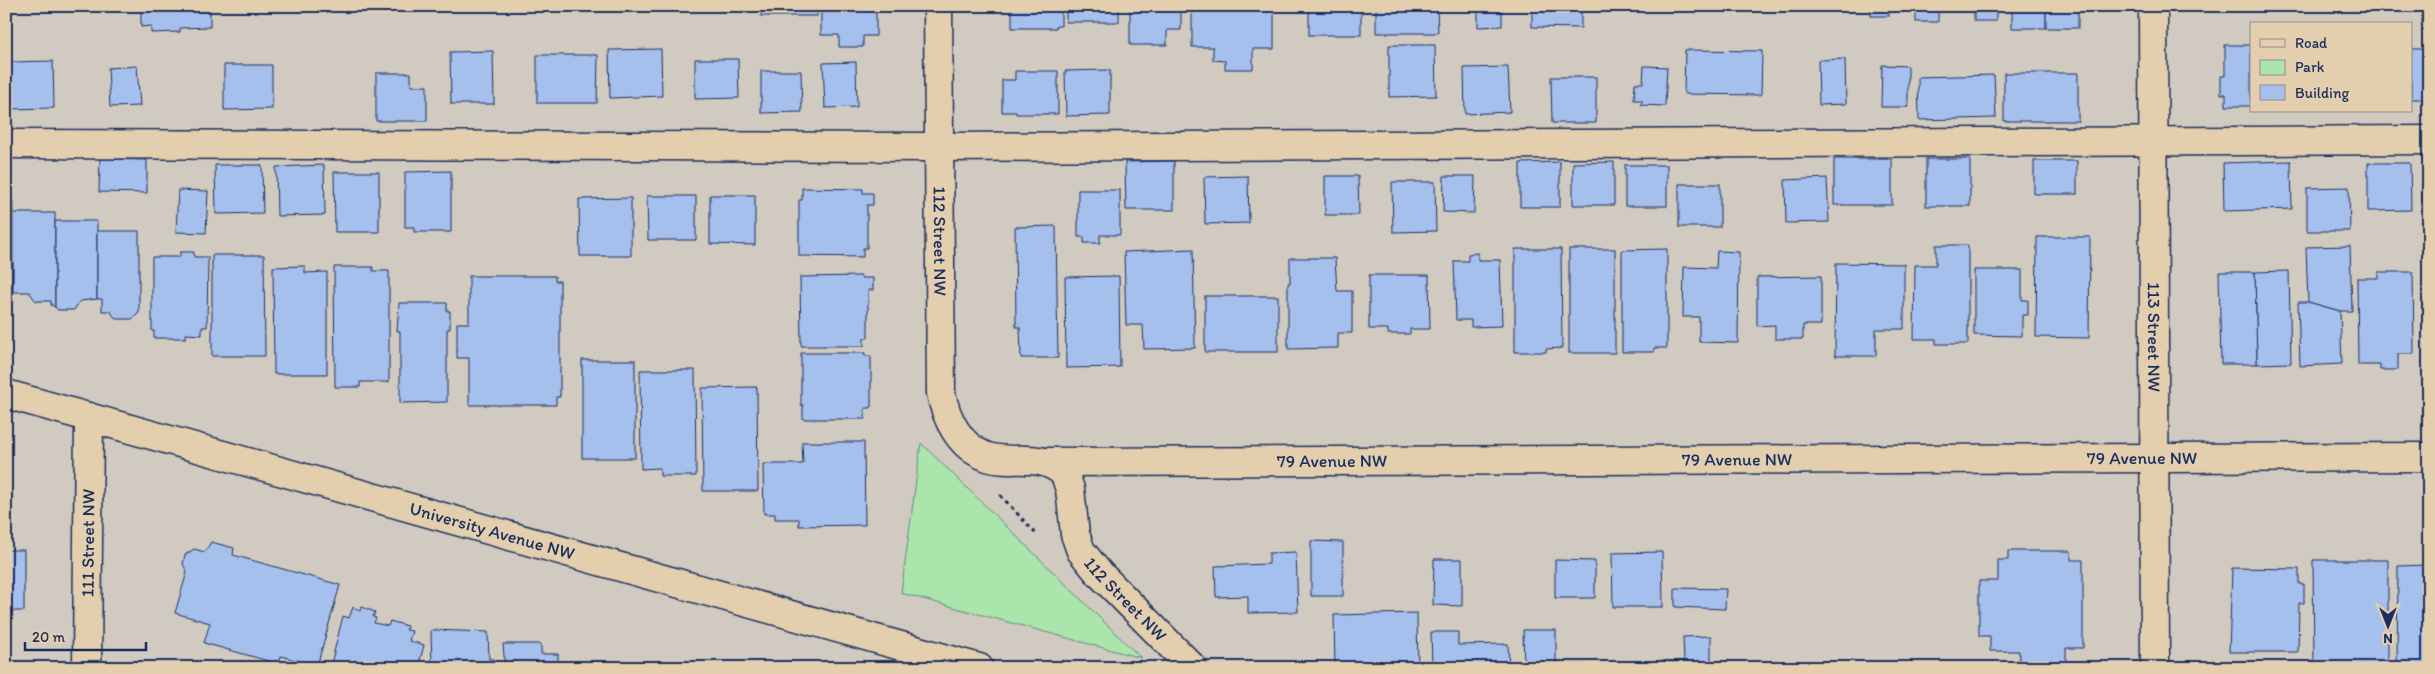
<svg xmlns="http://www.w3.org/2000/svg" width="2435" height="674" viewBox="0 0 2435 674" font-family="Itim,sans-serif">
  <style>
    .green { fill: #aae5ab; stroke: #628a84 }
    .building { fill: #a6c0ed; stroke: #1b2f5e }
    .lines { fill: none; stroke-linecap: round; stroke-linejoin: round }
    .minor-casing { stroke: #1b2f5e; stroke-width: 31 }
    .path { stroke: #1b2f5e; stroke-width: 3; stroke-dasharray: 4 4; stroke-linecap: butt }
    .minor { stroke: #e3cead; stroke-width: 28 }
    .labels { text-anchor: middle; stroke-width: 5; stroke-linejoin: round; paint-order: stroke }
    .street-label { font-size: 18px; fill: #1b2f5e; stroke: #e3cead }
  </style>
  <rect width="100%" height="100%" fill="#d1cac0"/>
  <filter id="ink" filterUnits="userSpaceOnUse"><feTurbulence type="fractalNoise" baseFrequency=".02" numOctaves="2"/><feDisplacementMap in="SourceGraphic" scale="10" xChannelSelector="R" yChannelSelector="G"/><feConvolveMatrix kernelMatrix="1 2 1 2 8 2 1 2 1" color-interpolation-filters="sRGB"/></filter>
  <g filter="url(#ink)">
    <!-- green -->
    <polygon class="green" points="921,443 1141,658 901,593"/>
    <!-- building -->
    <g class="building">
      <polygon points="141,6 210,6 210,27 180,28 180,32 151,33 151,26 141,27"/>
      <rect x="530" y="6" width="33" height="3"/>
      <rect x="563" y="6" width="35" height="3"/>
      <polygon points="690,6 729,6 729,7 690,8"/>
      <rect x="761" y="6" width="56" height="10"/>
      <polygon points="821,6 876,6 876,36 863,36 863,47 839,47 839,35 821,35"/>
      <polygon points="1012,6 1061,6 1061,26 1056,26 1056,28 1012,28"/>
      <rect x="1066" y="6" width="53" height="16"/>
      <polygon points="1130,6 1181,6 1181,30 1167,30 1167,45 1130,45"/>
      <polygon points="1192,6 1274,6 1274,49 1253,49 1253,69 1225,69 1225,61 1213,60 1213,47 1192,47"/>
      <rect x="1309" y="6" width="52" height="29"/>
      <polygon points="1376,6 1437,6 1438,33 1376,33"/>
      <polygon points="1478,6 1502,6 1502,26 1478,27"/>
      <polygon points="1532,6 1581,6 1581,28 1532,27"/>
      <rect x="1685" y="6" width="37" height="4"/>
      <polygon points="1722,6 1759,6 1759,11 1722,10"/>
      <rect x="1871" y="6" width="18" height="10"/>
      <polygon points="1916,6 1957,6 1957,8 1938,8 1938,22 1916,22"/>
      <polygon points="1957,6 1996,6 1996,21 1974,21 1974,8"/>
      <rect x="2012" y="6" width="34" height="22"/>
      <rect x="2046" y="6" width="32" height="22"/>
      <polygon points="1389,45 1435,45 1436,96 1389,97"/>
      <polygon points="2225,45 2251,45 2251,106 2226,106 2226,94 2221,94 2221,76 2225,76"/>
      <polygon points="661,49 662,96 610,98 609,50"/>
      <polygon points="2411,49 2426,49 2427,99 2411,99"/>
      <polygon points="1685,50 1762,51 1761,95 1684,94"/>
      <polygon points="493,51 494,104 451,104 450,52"/>
      <polygon points="537,55 598,55 597,103 537,103"/>
      <polygon points="695,59 738,59 739,98 695,99"/>
      <polygon points="1845,59 1846,104 1819,105 1818,60"/>
      <polygon points="53,61 54,108 10,109 9,62"/>
      <polygon points="856,62 857,107 825,108 823,63"/>
      <polygon points="224,65 272,65 272,109 224,110"/>
      <polygon points="1882,65 1908,66 1908,107 1881,107"/>
      <polygon points="137,66 140,106 110,107 108,68"/>
      <polygon points="1644,66 1667,67 1665,106 1641,105 1642,100 1634,100 1635,83 1643,83"/>
      <polygon points="1508,67 1510,112 1465,114 1464,68"/>
      <polygon points="1110,70 1110,115 1066,116 1065,71"/>
      <polygon points="761,71 801,71 802,112 761,113"/>
      <polygon points="1015,71 1058,71 1058,114 1016,114 1016,112 1002,112 1002,80 1015,80"/>
      <polygon points="376,73 411,73 411,86 427,86 427,121 376,121"/>
      <rect x="2004" y="73" width="74" height="48"/>
      <polygon points="1994,75 1996,118 1919,120 1918,77"/>
      <polygon points="1551,77 1596,77 1596,123 1552,123"/>
      <polygon points="100,159 147,160 147,193 99,192"/>
      <rect x="1834" y="159" width="58" height="46"/>
      <rect x="1926" y="159" width="44" height="47"/>
      <polygon points="1174,161 1174,210 1126,210 1125,162"/>
      <rect x="2034" y="161" width="43" height="33"/>
      <polygon points="2291,161 2292,209 2224,211 2223,163"/>
      <polygon points="1560,162 1560,207 1520,207 1520,163"/>
      <polygon points="1614,162 1614,205 1573,205 1573,163"/>
      <polygon points="2368,163 2410,163 2411,210 2368,211"/>
      <polygon points="215,165 262,165 263,213 216,214"/>
      <polygon points="324,165 325,215 277,216 276,167"/>
      <rect x="1625" y="165" width="42" height="41"/>
      <polygon points="451,171 451,232 414,232 414,227 405,227 405,172"/>
      <polygon points="334,172 379,172 379,232 335,232"/>
      <polygon points="1248,176 1249,223 1205,224 1204,177"/>
      <polygon points="1325,176 1358,176 1359,215 1325,215"/>
      <polygon points="1444,176 1475,176 1474,213 1443,212"/>
      <polygon points="1827,178 1829,222 1786,223 1785,180"/>
      <polygon points="1392,182 1435,182 1436,231 1393,232"/>
      <rect x="1679" y="184" width="41" height="43"/>
      <polygon points="2349,187 2350,231 2307,231 2307,188"/>
      <polygon points="802,188 863,189 863,193 873,193 873,205 867,205 867,248 863,248 863,257 799,256 799,200 802,200"/>
      <polygon points="178,190 208,191 206,233 176,232"/>
      <polygon points="1078,190 1120,190 1120,235 1100,235 1100,243 1084,243 1084,237 1078,237"/>
      <polygon points="2422,193 2429,193 2429,241 2424,241"/>
      <polygon points="710,195 755,195 755,245 710,244"/>
      <polygon points="647,196 696,196 696,240 648,240"/>
      <polygon points="631,198 631,256 580,256 579,199"/>
      <rect x="6" y="202" width="7" height="81"/>
      <polygon points="13,213 55,213 55,307 51,305 51,301 36,301 29,292 13,292"/>
      <polygon points="55,221 97,221 97,299 80,301 74,310 58,310 55,307"/>
      <polygon points="1056,226 1058,358 1021,358 1020,327 1016,327 1015,227"/>
      <polygon points="97,231 139,231 139,313 132,319 116,319 110,311 102,311 102,299 97,299"/>
      <polygon points="2037,237 2090,237 2089,338 2036,337"/>
      <polygon points="1936,245 1968,245 1968,344 1936,344 1936,339 1914,339 1915,265 1936,265"/>
      <polygon points="2350,246 2352,311 2340,311 2308,302 2306,247"/>
      <polygon points="1193,249 1195,348 1144,349 1143,325 1126,325 1124,252"/>
      <polygon points="1515,249 1561,249 1562,348 1546,349 1546,352 1515,352"/>
      <rect x="1569" y="249" width="46" height="104"/>
      <polygon points="1667,249 1667,348 1654,348 1654,352 1622,352 1622,250"/>
      <polygon points="1717,251 1739,252 1738,343 1699,342 1699,317 1683,317 1684,267 1716,268"/>
      <polygon points="180,252 194,252 194,257 208,257 207,327 202,327 202,335 186,334 186,338 154,338 154,331 152,331 152,257 180,257"/>
      <polygon points="1478,253 1478,260 1500,260 1502,326 1471,327 1471,320 1456,320 1454,261 1468,261 1468,254"/>
      <polygon points="212,255 264,255 265,356 212,356"/>
      <polygon points="1290,258 1335,258 1337,291 1352,291 1352,333 1338,333 1338,348 1288,349 1288,283 1290,283"/>
      <polygon points="1836,263 1904,264 1904,329 1876,329 1876,356 1835,356"/>
      <polygon points="305,266 305,273 327,272 327,374 274,374 273,267"/>
      <polygon points="334,267 373,267 373,271 389,271 389,382 360,382 360,387 335,387"/>
      <polygon points="1974,270 2022,270 2022,300 2028,300 2028,315 2022,315 2022,336 1974,335"/>
      <polygon points="2289,271 2291,363 2257,364 2255,272"/>
      <polygon points="2219,272 2255,272 2257,364 2221,364"/>
      <polygon points="2378,272 2413,272 2414,354 2398,354 2398,370 2380,370 2380,365 2358,365 2357,278 2378,278"/>
      <polygon points="1369,275 1429,275 1430,329 1410,329 1410,334 1388,334 1388,329 1369,329"/>
      <polygon points="469,276 555,276 555,281 560,281 560,397 556,397 556,405 469,405 469,358 457,358 457,323 469,323"/>
      <polygon points="861,276 861,278 873,278 873,290 868,290 868,338 864,338 864,346 801,346 800,277"/>
      <polygon points="1119,276 1120,367 1066,368 1065,277"/>
      <polygon points="1821,276 1821,325 1803,325 1803,339 1775,339 1775,325 1757,326 1757,277"/>
      <rect x="1205" y="296" width="73" height="56"/>
      <polygon points="2298,302 2308,302 2340,311 2342,364 2300,366"/>
      <polygon points="399,303 447,303 447,311 450,311 450,329 447,329 447,402 400,403 400,331 397,331"/>
      <polygon points="801,353 865,353 865,356 871,356 871,408 865,408 865,419 803,419 803,405 801,405"/>
      <rect x="582" y="360" width="53" height="98"/>
      <polygon points="640,370 695,370 696,476 660,476 660,468 641,469"/>
      <polygon points="757,387 758,491 703,491 702,388"/>
      <polygon points="802,442 864,442 865,525 799,526 799,519 775,519 775,514 764,514 763,464 803,464"/>
      <polygon points="1311,541 1343,542 1343,596 1311,596"/>
      <polygon points="211,542 234,548 233,555 340,585 317,666 281,656 279,664 204,643 210,623 175,613 187,572 183,564 185,555 194,549 205,552"/>
      <rect x="6" y="550" width="18" height="61"/>
      <polygon points="2008,551 2071,551 2071,560 2083,560 2083,648 2066,648 2066,668 2019,668 2019,651 1990,651 1990,636 1979,636 1979,581 1998,581 1998,560 2008,560"/>
      <polygon points="1296,552 1298,612 1248,613 1248,596 1216,597 1215,566 1269,564 1269,553"/>
      <polygon points="1662,552 1663,607 1613,607 1612,553"/>
      <polygon points="1434,559 1462,559 1462,606 1433,605"/>
      <polygon points="1555,560 1595,561 1595,598 1555,598"/>
      <polygon points="2313,560 2388,560 2388,668 2314,668"/>
      <polygon points="2429,565 2429,668 2397,668 2398,566"/>
      <polygon points="2232,568 2299,569 2299,584 2304,584 2304,603 2299,603 2298,652 2229,652"/>
      <polygon points="1675,588 1726,589 1725,609 1675,607"/>
      <polygon points="353,607 360,611 362,607 375,612 373,617 376,618 374,623 388,626 390,621 407,626 406,630 412,631 409,641 424,645 418,668 330,668 343,616 349,618"/>
      <polygon points="1417,613 1418,668 1335,668 1334,615"/>
      <polygon points="431,630 488,632 489,659 494,659 494,668 432,668"/>
      <polygon points="1523,630 1556,630 1556,665 1589,665 1589,668 1524,668"/>
      <polygon points="1431,632 1458,632 1458,645 1508,644 1509,668 1432,668"/>
      <polygon points="1711,636 1711,661 1721,661 1722,668 1669,668 1669,662 1684,661 1683,637"/>
      <polygon points="503,644 541,644 541,654 558,654 558,668 505,668"/>
      <polygon points="590,662 615,662 615,668 576,668 576,666 590,666"/>
    </g>
    <g class="lines">
      <!-- minor casing -->
      <g class="minor-casing">
        <g id="minor">
          <path id="s1" d="M938,6l3,387c5,25 18,53 44,63 19,8 43,0 62,7 6,2 12,6 17,9l6,17 5,45 6,17 17,21 95,96"/>
          <path id="s2" d="M2153,6l2,662"/>
          <polyline points="6,144 939,147 2429,140"/>
          <path id="s3" d="M6,394l973,274"/>
          <path id="s4" d="M1046,462l1383,-5"/>
          <path id="s5" d="M87,668l2,-251"/>
        </g>
      </g>
      <!-- path -->
      <polyline class="path" points="1000,495 1038,536"/>
      <!-- minor -->
      <use href="#minor" class="minor"/>
    </g>
  </g>
  <g class="labels">
    <!-- street labels -->
    <g class="street-label">
      <text dy="6" stroke="none"><textPath href="#s1" startOffset="235">112 Street NW</textPath></text>
      <text dy="6" stroke="none"><textPath href="#s2" startOffset="331">113 Street NW</textPath></text>
      <text dy="6" stroke="none"><textPath href="#s4" startOffset="1096">79 Avenue NW</textPath></text>
      <text dy="6" stroke="none"><textPath href="#s4" startOffset="691">79 Avenue NW</textPath></text>
      <text dy="6" stroke="none"><textPath href="#s4" startOffset="286">79 Avenue NW</textPath></text>
      <text dy="6" stroke="none"><textPath href="#s3" startOffset="505">University Avenue NW</textPath></text>
      <text dy="6" stroke="none"><textPath href="#s5" startOffset="125">111 Street NW</textPath></text>
      <text dy="6" stroke="none"><textPath href="#s1" startOffset="696">112 Street NW</textPath></text>
    </g>
  </g>
  <!-- margin -->
  <rect width="2435" height="674" fill="none" stroke="#e3cead" stroke-width="25"/>
  <rect x="12" y="12" width="2410" height="649" fill="none" stroke="#1b2f5e" stroke-width="2" filter="url(#ink)"/>
  <!-- legend -->
  <rect x="2250" y="22" width="162" height="90" fill="#e3cead" stroke="#938e8d"/>
  <rect x="2260" y="39" width="25" height="8" fill="#e3cead" stroke="#938e8d"/>
  <text x="2295" y="48" font-size="15" fill="#1b2f5e">Road</text>
  <rect x="2260" y="60" width="25" height="15" fill="#aae5ab" stroke="#938e8d"/>
  <text x="2295" y="72" font-size="15" fill="#1b2f5e">Park</text>
  <rect x="2260" y="85" width="25" height="15" fill="#a6c0ed" stroke="#938e8d"/>
  <text x="2295" y="98" font-size="15" fill="#1b2f5e">Building</text>
  <!-- north arrow -->
  <g transform="translate(2388 626) rotate(180)" stroke="#e3cead" stroke-width="4" paint-order="stroke">
  <path d="M0-4L9 19L0 12L-9 19Z" fill="#1b2f5e"/>
  <text y="-8" font-size="14" font-weight="bold" text-anchor="middle" fill="#1b2f5e">N</text>
  </g>
  <!-- scale -->
  <path d="M25 642v8h121v-8" fill="none" stroke="#1b2f5e" stroke-width="2.5"/>
  <text x="32" y="642" font-size="15" fill="#1b2f5e" stroke="#e3cead" stroke-width="4" paint-order="stroke">20 m</text>
</svg>
